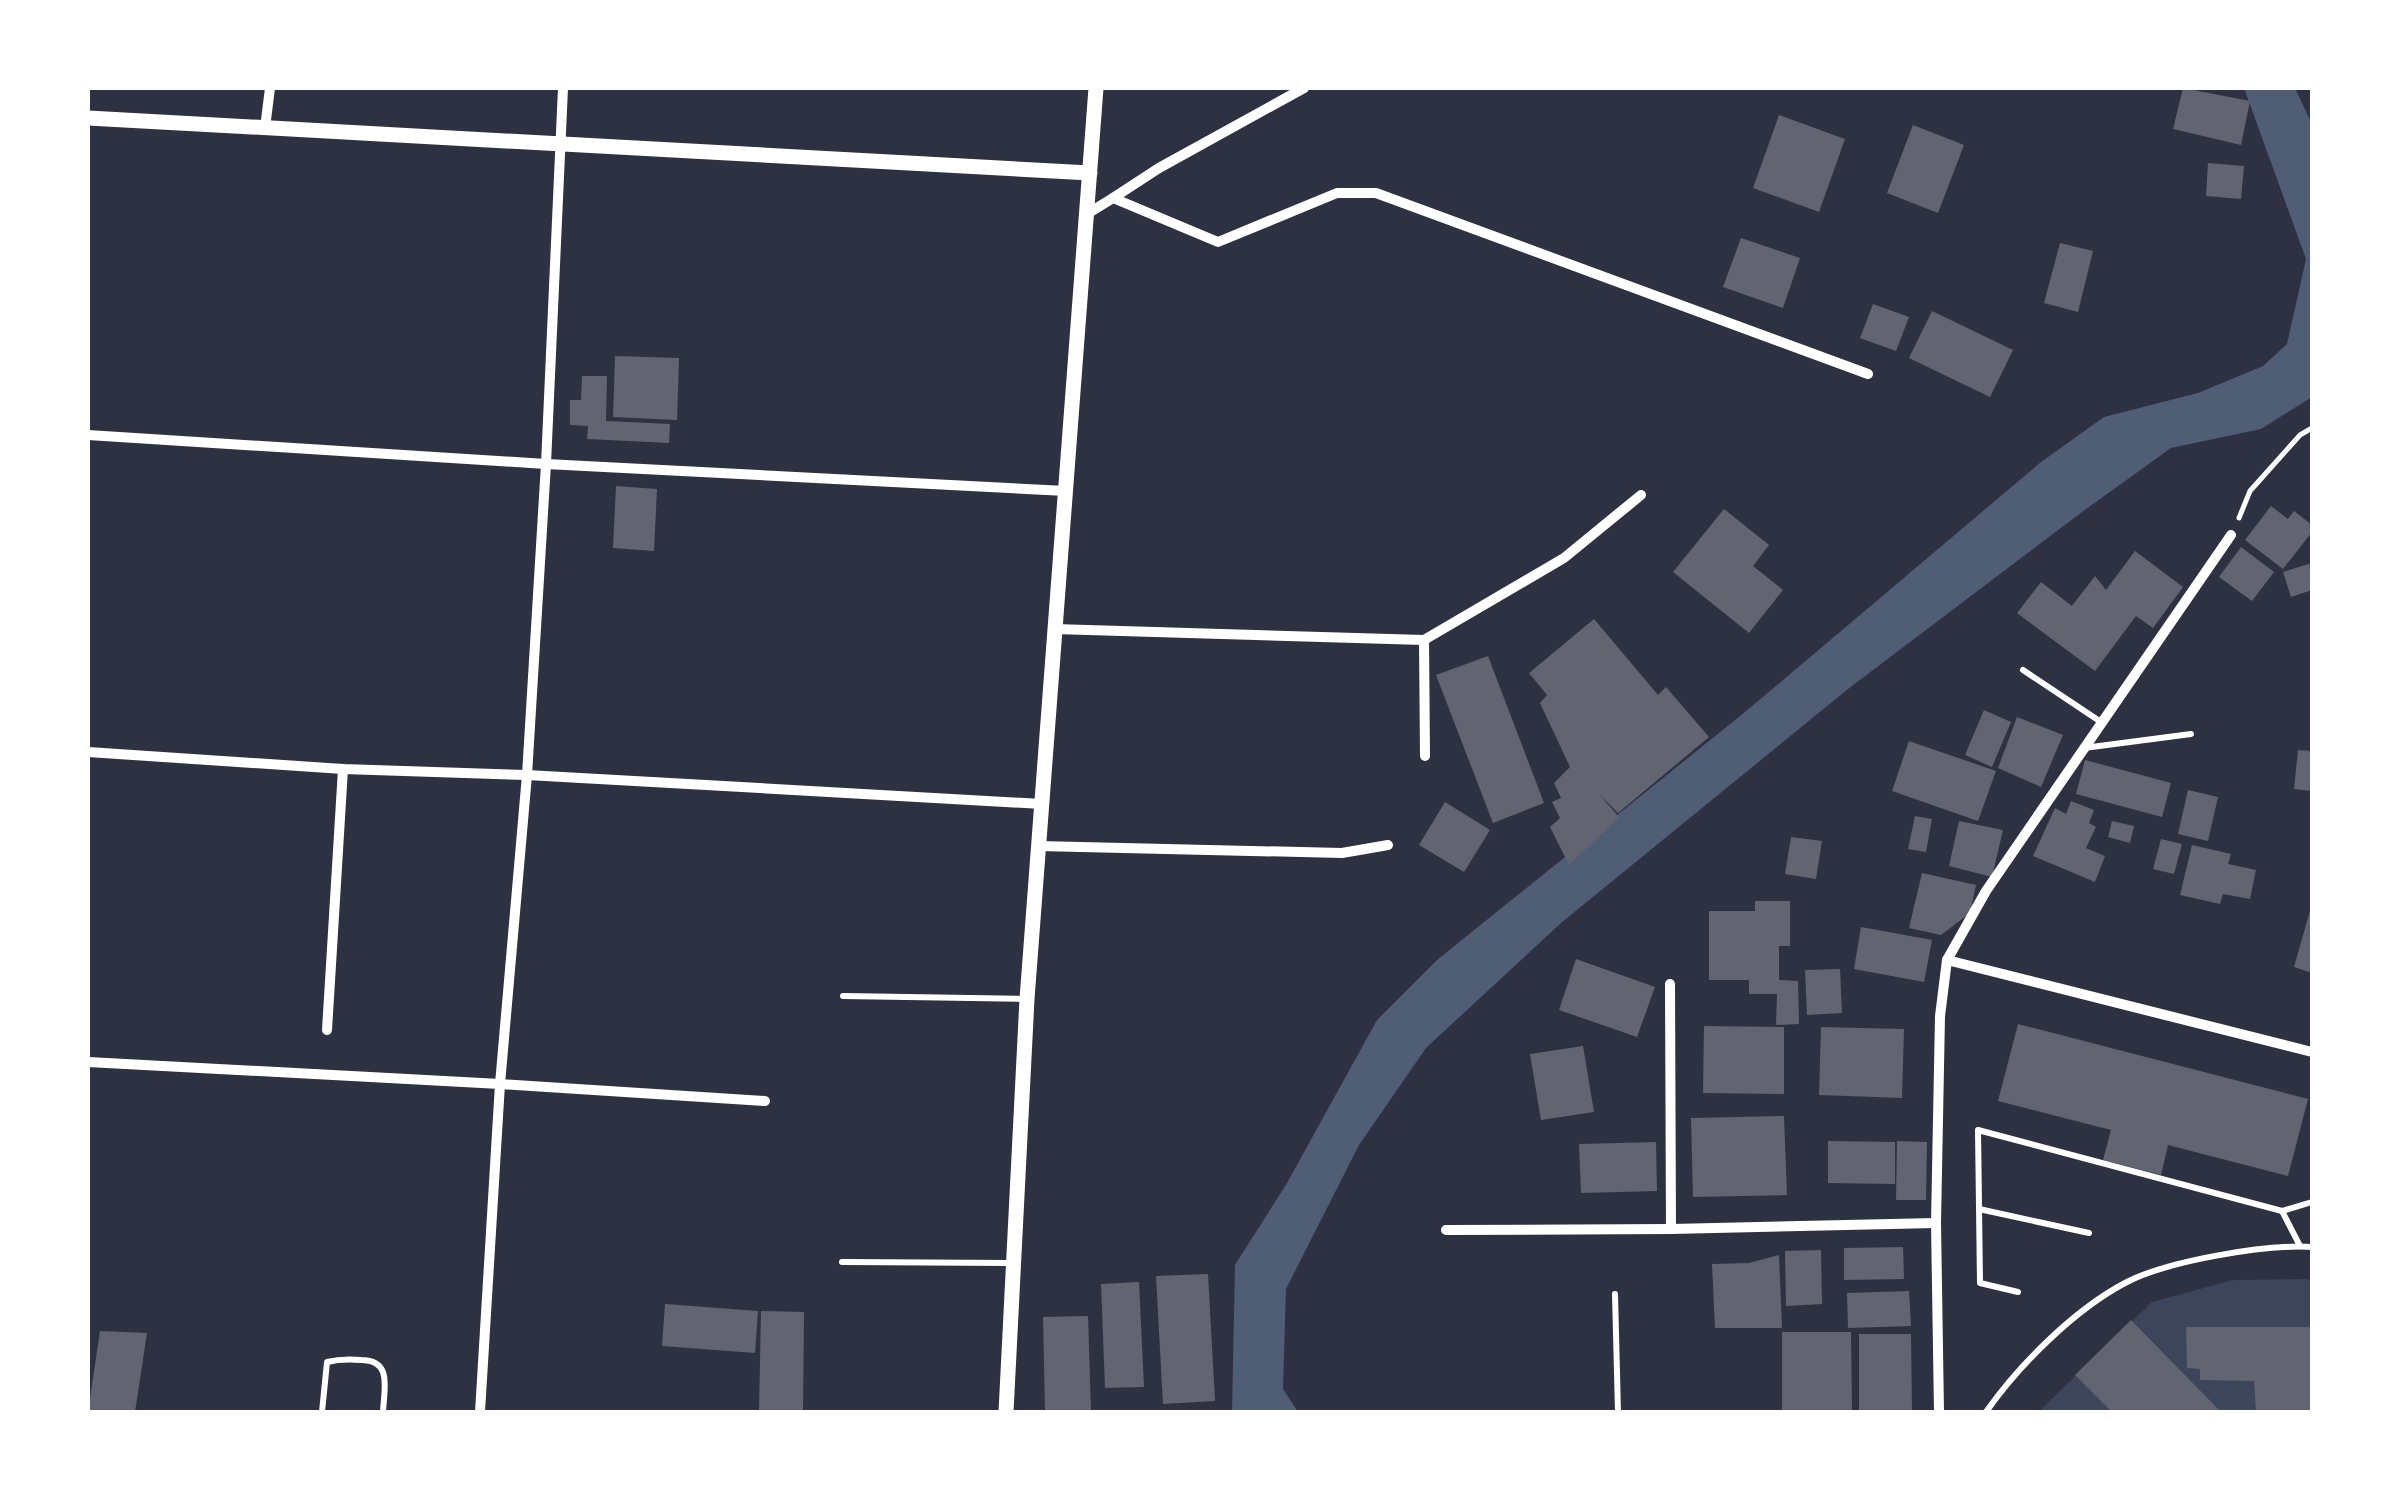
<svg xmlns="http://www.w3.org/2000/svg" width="2400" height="1500" viewBox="0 0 2400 1500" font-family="Spectral,serif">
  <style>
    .green { fill: #3c4559 }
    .water { fill: #4f5d75 }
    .building { fill: #626471 }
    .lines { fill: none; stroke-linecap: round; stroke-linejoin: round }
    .path { stroke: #fff; stroke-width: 5 }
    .service { stroke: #fff; stroke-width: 6 }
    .minor { stroke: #fff; stroke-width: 10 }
    .tertiary { stroke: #fff; stroke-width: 15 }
  </style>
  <rect width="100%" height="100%" fill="#2d3142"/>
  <!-- green -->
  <polygon class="green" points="2307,1279 2312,1280 2312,1412 2038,1412 2152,1302 2233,1280"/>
  <!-- water -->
  <polygon class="water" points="2244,88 2295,88 2312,124 2312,397 2261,429 2171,448 2082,512 1848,689 1561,923 1426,1048 1359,1145 1286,1289 1283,1389 1298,1412 1232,1412 1235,1265 1287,1183 1377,1020 1437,960 1745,712 2041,462 2104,417 2198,393 2263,366 2287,344 2306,259"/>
  <!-- building -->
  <g class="building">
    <polygon points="2183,88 2250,101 2241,145 2173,129"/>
    <polygon points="1779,115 1845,139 1819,212 1753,188"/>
    <polygon points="1913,125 1964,145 1938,213 1887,193"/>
    <polygon points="2208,163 2244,166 2241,199 2206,196"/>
    <polygon points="1741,238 1800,258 1783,308 1723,287"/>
    <polygon points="2060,243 2093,251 2078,312 2044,303"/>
    <polygon points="1873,304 1909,317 1896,351 1860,338"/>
    <polygon points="1932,311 2013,350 1990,397 1909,358"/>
    <polygon points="615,356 679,358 677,420 613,417"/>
    <polygon points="582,376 607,376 606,421 670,424 669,443 587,439 588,426 570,425 570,400 581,400"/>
    <polygon points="616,486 657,489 654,551 613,548"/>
    <polygon points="2271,506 2288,519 2294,511 2312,525 2312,532 2283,569 2245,540"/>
    <polygon points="1724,509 1769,545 1753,566 1783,590 1749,633 1673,572"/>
    <polygon points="2241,547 2274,572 2252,601 2219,577"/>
    <polygon points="2135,551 2183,587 2153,628 2136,616 2095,671 2017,613 2041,582 2072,606 2095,576 2106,590"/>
    <polygon points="2312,563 2312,590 2291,597 2283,572"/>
    <polygon points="1594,619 1658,695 1666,687 1709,737 1618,813 1599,794 1619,817 1569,865 1550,827 1560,818 1552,802 1561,798 1554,783 1570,767 1540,703 1547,695 1529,673"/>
    <polygon points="1488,656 1544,803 1493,823 1436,675"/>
    <polygon points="1984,710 2011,722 1992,767 1965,755"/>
    <polygon points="2017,717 2063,735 2041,787 1998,768"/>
    <polygon points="1909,741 1996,771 1978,821 1892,791"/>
    <polygon points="2298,750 2312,751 2312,791 2294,789"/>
    <polygon points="2085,760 2171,783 2162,817 2076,794"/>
    <polygon points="2188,790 2218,797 2208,841 2178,834"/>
    <polygon points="2071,801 2094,810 2089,823 2096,827 2086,848 2105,856 2095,882 2033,856 2055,808 2066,814"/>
    <polygon points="1445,802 1490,830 1464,872 1419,845"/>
    <polygon points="1915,816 1932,819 1926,852 1908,849"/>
    <polygon points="1959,821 2003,830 1992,877 1949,866"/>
    <polygon points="2112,821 2134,826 2130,843 2108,837"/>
    <polygon points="1791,837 1822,841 1816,879 1785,874"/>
    <polygon points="2161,839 2182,844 2174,874 2153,869"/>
    <polygon points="2192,845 2231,854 2228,864 2256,870 2250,899 2223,894 2220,904 2180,895"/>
    <polygon points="1922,873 1976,885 1970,913 1941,935 1909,928"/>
    <polygon points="1755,901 1790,901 1790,946 1779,946 1779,980 1798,981 1799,1024 1776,1025 1777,994 1749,994 1749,980 1709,980 1709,911 1755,911"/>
    <polygon points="2311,907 2312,907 2312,973 2294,967"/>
    <polygon points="1861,927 1932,940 1924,982 1854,969"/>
    <polygon points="1576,959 1655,987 1637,1037 1559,1010"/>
    <polygon points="1840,969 1842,1013 1807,1015 1805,970"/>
    <polygon points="2018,1024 2308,1099 2288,1176 2168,1145 2161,1175 2103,1160 2111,1130 1998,1101"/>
    <polygon points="1704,1026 1784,1027 1784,1094 1703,1093"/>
    <polygon points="1821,1027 1904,1029 1902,1098 1819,1095"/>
    <polygon points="1583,1046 1594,1112 1541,1120 1530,1054"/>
    <polygon points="1784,1116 1787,1195 1693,1197 1691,1118"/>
    <polygon points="1828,1141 1895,1142 1895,1184 1828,1183"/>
    <polygon points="1897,1141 1927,1142 1926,1200 1896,1200"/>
    <polygon points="1656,1142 1657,1191 1581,1193 1579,1144"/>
    <polygon points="1903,1247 1904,1279 1844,1280 1844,1248"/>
    <polygon points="1821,1250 1822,1304 1786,1306 1785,1251"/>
    <polygon points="1779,1255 1782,1328 1715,1328 1712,1264 1749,1263"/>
    <polygon points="1208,1274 1215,1401 1163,1404 1156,1276"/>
    <polygon points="1139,1282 1144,1387 1105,1388 1101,1284"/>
    <polygon points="1909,1291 1911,1326 1848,1328 1847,1293"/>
    <polygon points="665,1304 758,1311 755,1353 662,1346"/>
    <polygon points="761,1311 804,1312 803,1412 759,1412"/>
    <polygon points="1088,1316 1091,1410 1045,1411 1043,1317"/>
    <polygon points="2131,1320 2221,1412 2112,1412 2075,1375"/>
    <polygon points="2186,1327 2312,1327 2312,1412 2256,1412 2254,1381 2200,1380 2200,1369 2187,1368"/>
    <polygon points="100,1331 147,1333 135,1412 88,1412"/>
    <polygon points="1782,1332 1851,1332 1852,1412 1782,1412"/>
    <polygon points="1859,1334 1911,1334 1912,1412 1859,1412"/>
  </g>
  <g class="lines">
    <!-- path -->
    <polyline class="path" points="2239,518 2250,491 2300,435 2312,428"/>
    <!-- service -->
    <g class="service">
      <polyline points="2023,670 2101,722"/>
      <polyline points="2084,748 2191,734"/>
      <polyline points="843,996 1027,999"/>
      <polyline points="1979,1209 2089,1233"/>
      <polyline points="2282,1211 2300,1246"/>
      <polyline points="842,1262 1011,1263"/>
      <polyline points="2018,1292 1980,1283 1978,1130 2282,1211 2312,1202"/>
      <polyline points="1615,1294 1618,1412"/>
      <path d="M322,1412l5,-50c12,-3 23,-3 34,-2 32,0 23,29 22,52"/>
      <path d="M1986,1412c33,-47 88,-102 139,-129 41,-22 141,-39 187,-36"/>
    </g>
    <!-- minor -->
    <g class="minor">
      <polyline points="265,128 270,88"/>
      <polyline points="1113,198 1159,168 1304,88"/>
      <polyline points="1087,214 1113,198 1218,242 1337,193 1376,193 1868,374"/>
      <polyline points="88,435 546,464 1066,491"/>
      <polyline points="1054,629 1424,640 1564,558 1641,495"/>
      <polyline points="1424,640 1425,756"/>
      <polyline points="88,752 343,769 527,775 1042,804"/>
      <polyline points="1038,846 1342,853 1388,845"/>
      <polyline points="1947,960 2312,1052"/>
      <polyline points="1670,984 1671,1229"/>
      <polyline points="327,1030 343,769"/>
      <polyline points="88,1062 500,1084 765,1101"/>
      <polyline points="1446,1230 1671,1229 1936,1223"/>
      <polyline points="480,1412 500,1084 527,775 546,464 563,88"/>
      <polyline points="1939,1412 1936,1223 1940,1016 1947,960 1986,891 2231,535"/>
    </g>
    <!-- tertiary -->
    <g class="tertiary">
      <polyline points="88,118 1090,173"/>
      <polyline points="1006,1412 1027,999 1096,88"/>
    </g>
  </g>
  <!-- border -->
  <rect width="2400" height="1500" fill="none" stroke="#ffffff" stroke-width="180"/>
</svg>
